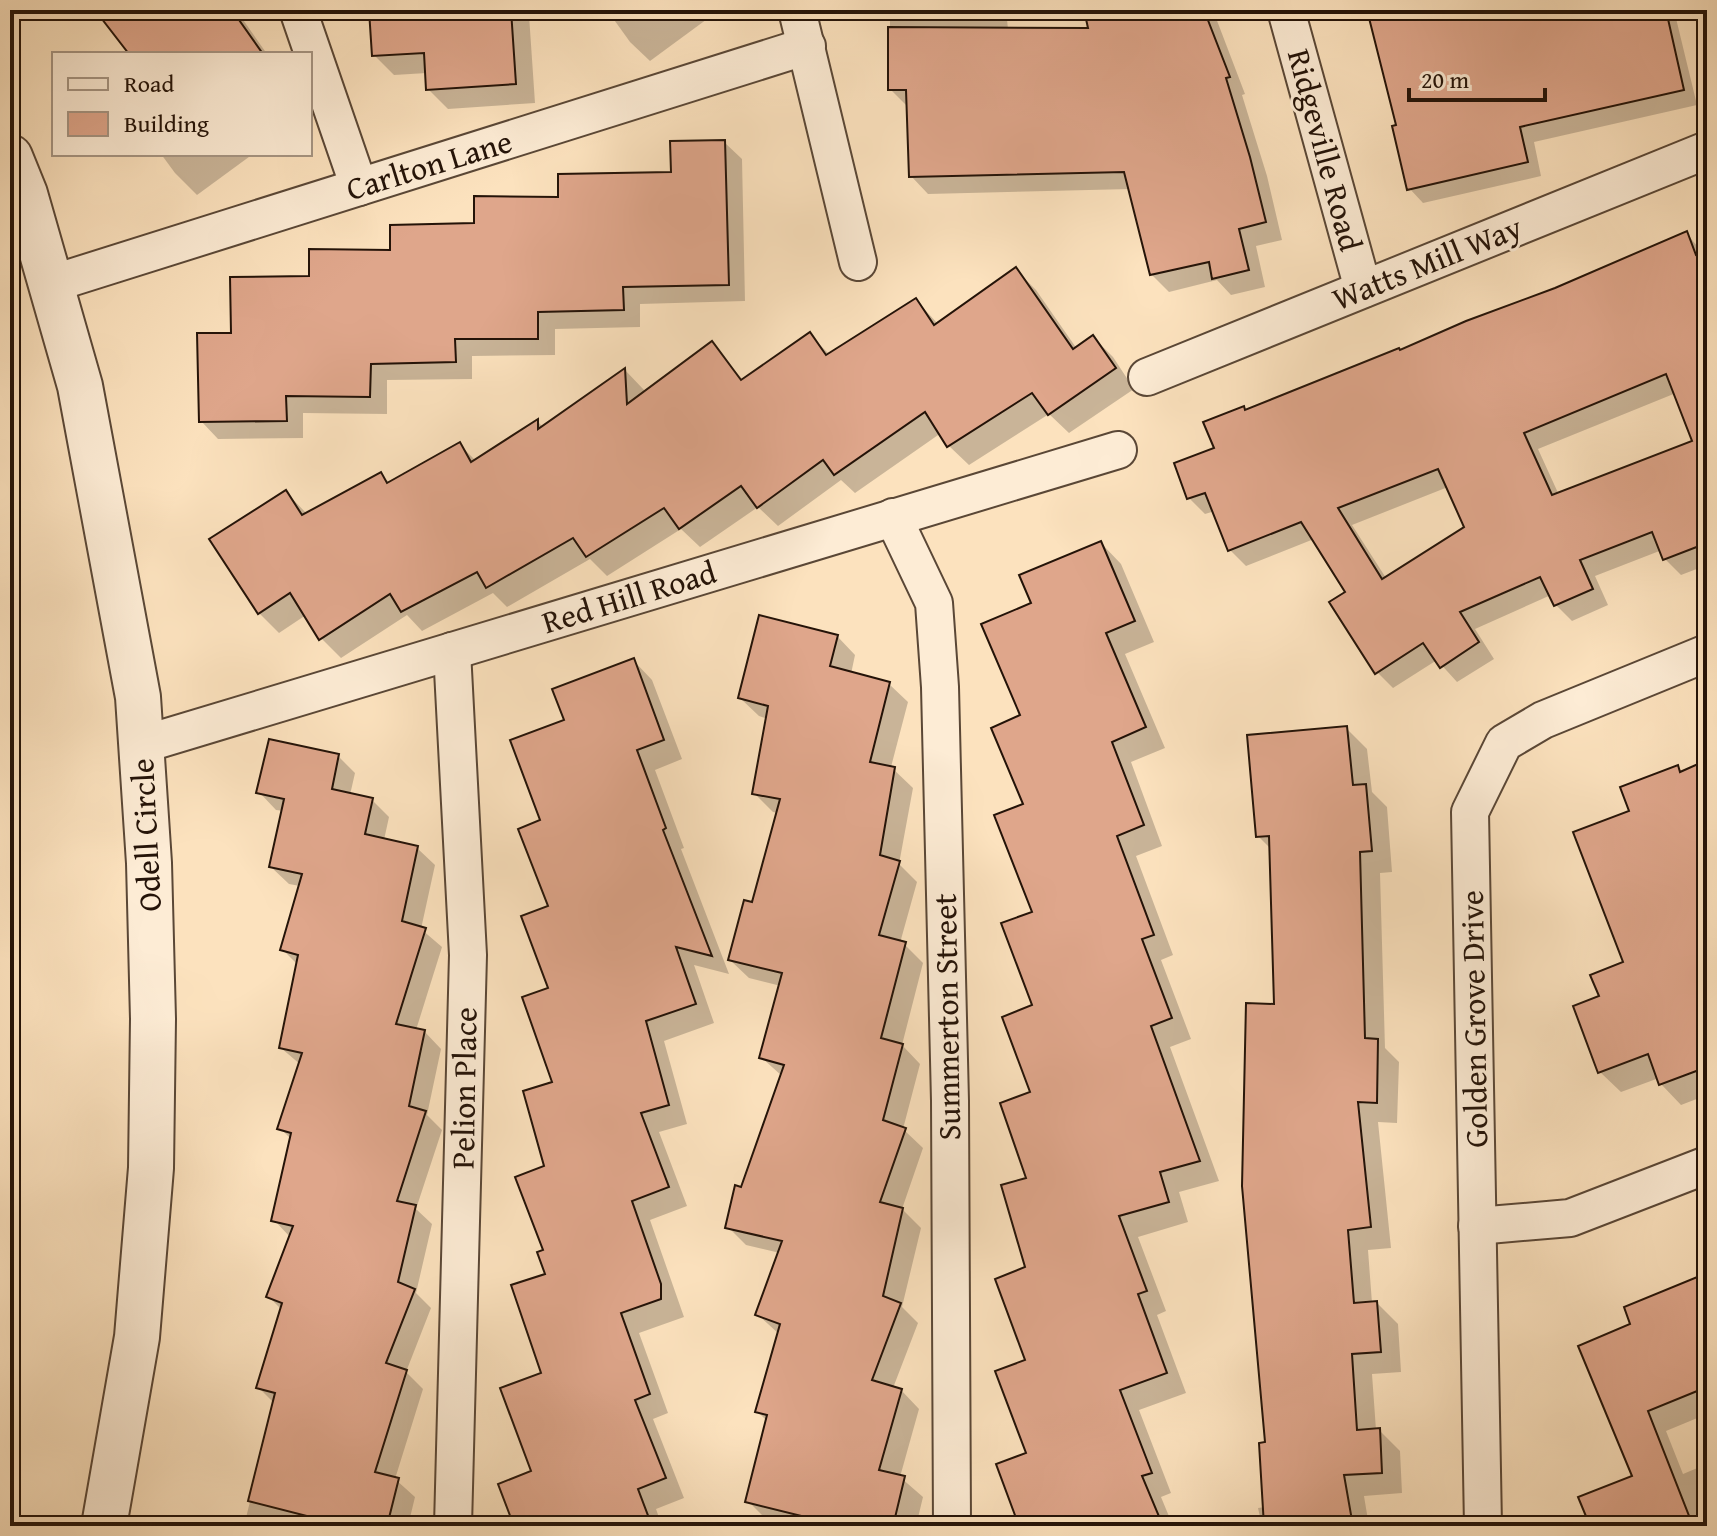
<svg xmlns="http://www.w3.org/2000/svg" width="1717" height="1536" viewBox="0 0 1717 1536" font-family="'Gentium Book Plus',serif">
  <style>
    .shadow { fill: #0003; fill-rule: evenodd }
    .building { fill: #dfa68b; stroke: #241308; stroke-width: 2; fill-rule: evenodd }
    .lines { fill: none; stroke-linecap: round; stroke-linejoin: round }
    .minor-casing { stroke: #5a4736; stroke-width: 40 }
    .tertiary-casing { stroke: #5a4736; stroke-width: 48 }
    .minor { stroke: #fdecd5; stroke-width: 36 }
    .tertiary { stroke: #fdecd5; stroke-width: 44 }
    .labels { text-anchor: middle; stroke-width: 6; stroke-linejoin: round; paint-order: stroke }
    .street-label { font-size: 32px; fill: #241308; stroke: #fdecd5 }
  </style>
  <rect width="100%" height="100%" fill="#fce2be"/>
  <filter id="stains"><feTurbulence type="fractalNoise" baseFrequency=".0025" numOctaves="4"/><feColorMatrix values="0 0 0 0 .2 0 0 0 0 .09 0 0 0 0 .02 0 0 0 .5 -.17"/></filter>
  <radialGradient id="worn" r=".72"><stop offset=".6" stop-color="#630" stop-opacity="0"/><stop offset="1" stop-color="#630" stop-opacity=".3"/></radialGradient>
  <!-- shadow -->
  <g class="shadow">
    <polygon points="98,10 251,10 241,17 267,54 131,54"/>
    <polygon points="371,10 524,10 529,15 535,103 448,109 428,89 427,73 394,75 374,55"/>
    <polygon points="607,10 717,10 718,11 650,61 630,42"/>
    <polygon points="890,10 1006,10 1008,29 1091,30 1086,10 1221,10 1223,16 1216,18 1245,94 1242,95 1267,176 1282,240 1256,246 1265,287 1231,295 1217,280 1169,292 1151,274 1131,189 928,194 911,176 907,106 890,89"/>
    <polygon points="1369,10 1674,10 1697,105 1534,142 1541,176 1423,203 1409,188 1399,126"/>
    <polygon points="724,142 742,159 745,301 640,304 640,327 555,329 555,355 472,356 472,379 387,380 387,414 303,413 303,438 218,439 201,421 233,335 311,278 560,199 673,174"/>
    <polygon points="161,154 253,154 197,195 175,173"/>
    <path d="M1686,233l18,21 3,-1v312l-26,10 -16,-16 -3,-9 -67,26 13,29 -36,16 -16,-16 -5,-10 -76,34 19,30 -37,23 -20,-22 -44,28 -16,-16 -29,-79 -34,-54 -68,27 -16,-16 -15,-39 -10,3 -16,-16 27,-49 31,-37 153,-60zM1676,393l18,49 -135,53 -21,-46zM1448,487l19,40 -81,51 -34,-53z"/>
    <polygon points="1016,270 1036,290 1077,349 1093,337 1113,357 1134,389 1069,433 1049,414 969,465 949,446 941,433 855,493 841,480 778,526 758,507 700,547 681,529 607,576 590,559 507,607 493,593 422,631 407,615 341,658 321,638 306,615 279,633 259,613 286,492 307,514 380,474 390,483 459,444 476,461 538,422 544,428 625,370 644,390 645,393 712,344 744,381 810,335 830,355 916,300 938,324"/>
    <polygon points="1101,543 1121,564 1154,642 1125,654 1165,748 1131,762 1162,846 1136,856 1173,955 1161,960 1191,1039 1170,1047 1219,1181 1179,1192 1188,1222 1138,1237 1166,1311 1157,1315 1186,1393 1139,1410 1171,1493 1161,1497 1173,1526 1021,1526 1028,1454 1028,1269 1034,1006 1034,913 1022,716 1034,604"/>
    <polygon points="837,636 855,655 851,674 889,684 908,702 891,767 913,788 899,864 917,882 900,943 904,944 923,963 902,1045 920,1064 903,1129 923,1148 902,1209 921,1228 902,1307 918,1323 893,1388 901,1390 919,1409 900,1477 923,1497 916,1526 760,1526 762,1515 748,1501 767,1421 757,1411 779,1334 757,1314 780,1253 746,1245 728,1227 782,1076 761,1057 781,986 749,978 730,960 753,905 778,813 773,812 755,794 768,719 759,716 740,698"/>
    <polygon points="633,660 652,680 682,759 655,770 684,848 681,849 729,974 694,965 714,1023 664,1041 687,1124 659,1132 687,1206 650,1220 684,1317 639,1333 668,1413 653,1419 684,1498 656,1509 662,1526 516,1526 534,1472 544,1374 547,1275 546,1168 554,1084 550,907 542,822 566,721"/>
    <polygon points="1346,728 1367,749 1372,792 1387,807 1392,872 1380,873 1385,1048 1399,1062 1397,1123 1378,1122 1391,1248 1368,1250 1372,1303 1377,1303 1398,1324 1401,1372 1372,1374 1376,1430 1379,1430 1400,1451 1402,1493 1364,1496 1369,1526 1262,1526 1258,1508 1265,1507 1276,1006 1271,849 1258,836"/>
    <polygon points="338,756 355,773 350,795 372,800 389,817 384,840 417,848 435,865 421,929 442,947 416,1030 424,1031 441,1049 427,1115 442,1130 416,1209 432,1224 416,1293 431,1308 406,1372 423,1389 395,1479 415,1497 408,1526 244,1526 274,1403 258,1387 282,1310 269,1297 291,1238 274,1220 292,1140 280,1128 301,1065 281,1048 298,965 282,949 300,886 289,884 271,867 284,811 276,810 259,792"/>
    <polygon points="1707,762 1707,1095 1681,1105 1661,1084 1659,1078 1621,1092 1600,1072 1601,998 1626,964 1632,812 1677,767 1682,773"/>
    <polygon points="1707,1275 1707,1414 1666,1431 1683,1474 1707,1464 1707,1526 1592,1526 1634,1477 1633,1325"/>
  </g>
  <!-- building -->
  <g class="building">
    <polygon points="95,10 232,10 263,54 129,54"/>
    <polygon points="369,10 511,10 516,84 426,90 424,53 372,56"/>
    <polygon points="1084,10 1204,10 1230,77 1226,78 1250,157 1266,222 1239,229 1249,270 1212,279 1209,262 1150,275 1124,172 909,177 906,90 888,90 888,27 1088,28"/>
    <polygon points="1367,10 1666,10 1684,90 1520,127 1528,162 1407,190 1392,126 1396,125"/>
    <polygon points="725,140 729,285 623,287 624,310 538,312 538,339 455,339 456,362 371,364 370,397 286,396 287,421 199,422 197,333 231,333 230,277 309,276 309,249 390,250 390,225 474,223 474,196 558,197 558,174 671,172 670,141"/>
    <path d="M1687,231l9,24 11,-5v293l-44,17 -11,-28 -72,28 13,29 -39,17 -14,-29 -80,35 19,30 -39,26 -17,-25 -48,31 -46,-72 16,-10 -44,-70 -73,29 -23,-58 -18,6 -13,-36 40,-15 -11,-26 41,-16 1,4 154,-62 1,2 66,-29 89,-33zM1666,374l26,67 -140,54 -28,-62zM1438,469l26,58 -82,52 -44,-71z"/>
    <polygon points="1016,267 1073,349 1093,335 1116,368 1048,415 1032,393 947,447 925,412 834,475 823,460 757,508 741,486 679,529 664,508 586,557 573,538 486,588 477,572 401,612 390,594 319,640 290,593 258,614 209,539 286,490 302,515 381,472 387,483 460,442 471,462 538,419 538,429 625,368 627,404 712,341 741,380 810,332 826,355 916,298 934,325"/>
    <polygon points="1101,541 1135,621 1106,633 1146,727 1112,742 1144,825 1117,836 1154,935 1142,939 1172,1018 1151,1026 1200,1161 1160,1172 1169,1202 1119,1216 1147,1291 1138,1294 1167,1373 1120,1390 1152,1473 1142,1476 1163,1526 1019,1526 996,1464 1026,1453 995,1371 1025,1360 995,1279 1025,1267 1001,1185 1026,1178 1000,1103 1030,1092 1002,1017 1032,1005 1001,923 1032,912 994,815 1023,804 991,728 1020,715 981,624 1031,603 1019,575"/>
    <polygon points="759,615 838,635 830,666 890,682 870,762 895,767 880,855 900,861 879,935 906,942 881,1038 903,1044 883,1120 906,1128 880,1202 903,1208 883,1296 901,1303 872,1380 902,1389 879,1470 905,1476 893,1526 842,1526 745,1502 767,1415 755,1412 780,1324 755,1315 782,1241 725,1228 735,1185 741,1187 784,1065 759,1058 782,973 728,960 744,900 752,902 780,799 752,794 768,706 738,698"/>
    <polygon points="634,658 664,740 637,750 666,828 663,830 712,956 676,947 696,1004 646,1021 669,1105 641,1113 669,1187 632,1201 661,1284 661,1299 621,1313 650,1394 635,1400 666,1478 638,1489 652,1526 514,1526 498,1484 531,1471 500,1388 541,1373 511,1285 545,1274 537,1252 543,1250 515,1177 544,1166 523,1091 552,1082 522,997 548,988 521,916 548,906 518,829 540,820 510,740 564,720 552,689"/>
    <polygon points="1347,726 1353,785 1366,784 1372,851 1360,852 1365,1038 1378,1039 1377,1103 1358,1102 1371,1227 1348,1230 1354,1303 1377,1301 1381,1352 1352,1354 1357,1430 1380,1428 1382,1473 1344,1475 1353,1526 1264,1526 1259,1443 1265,1442 1242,1186 1246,1003 1274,1004 1269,836 1256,837 1247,735"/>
    <polygon points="269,739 339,754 332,789 373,798 365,834 418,846 402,921 426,928 396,1024 425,1030 409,1106 426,1111 397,1201 416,1205 398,1282 415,1289 386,1363 407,1370 375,1472 399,1478 387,1526 346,1526 248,1501 275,1393 256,1388 282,1303 266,1297 293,1226 271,1221 291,1133 277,1129 302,1053 279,1048 298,955 280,950 302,874 269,867 284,799 256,793"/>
    <polygon points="1707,760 1707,1067 1659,1085 1648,1054 1598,1073 1573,1006 1599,996 1590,975 1623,962 1573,832 1629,811 1620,787 1678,765 1680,772"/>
    <polygon points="1707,1273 1707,1387 1648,1411 1693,1526 1590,1526 1578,1497 1632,1476 1578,1346 1630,1324 1624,1307"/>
  </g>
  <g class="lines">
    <!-- minor casing -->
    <g class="minor-casing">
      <g id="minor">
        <polyline points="298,10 359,187"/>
        <polyline points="797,10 858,262"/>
        <polyline points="1286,10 1363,289"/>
        <polyline points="51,284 807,46"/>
        <polyline points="1147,377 1707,150"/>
        <polyline points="893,517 934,603 940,687 950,1101 952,1526"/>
        <polyline points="452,651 468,955 453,1526"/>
        <polyline points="141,745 1118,450"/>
        <polyline points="1477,1226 1570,1218 1707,1165"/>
        <polyline points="1483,1526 1470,812 1504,743 1543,720 1707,653"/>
      </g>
    </g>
    <!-- tertiary casing -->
    <g class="tertiary-casing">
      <polyline id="tertiary" points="10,157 25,194 80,386 138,697 149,863 153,1019 151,1168 137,1337 104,1526"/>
    </g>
    <!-- minor -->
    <use href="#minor" class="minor"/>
    <!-- tertiary -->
    <use href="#tertiary" class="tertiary"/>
  </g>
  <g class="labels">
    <!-- street labels -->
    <g class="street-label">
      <text transform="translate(1325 150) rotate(75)" y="11">Ridgeville Road</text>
      <text transform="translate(429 165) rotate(-17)" y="11">Carlton Lane</text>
      <text transform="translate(1427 263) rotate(-22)" y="11">Watts Mill Way</text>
      <text transform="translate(629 597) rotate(-17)" y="11">Red Hill Road</text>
      <text transform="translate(146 835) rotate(-93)" y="11">Odell Circle</text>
      <text transform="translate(947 1017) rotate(-91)" y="11">Summerton Street</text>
      <text transform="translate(1474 1019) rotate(-91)" y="11">Golden Grove Drive</text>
      <text transform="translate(464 1088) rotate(-89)" y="11">Pelion Place</text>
    </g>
  </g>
  <!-- margin -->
  <rect width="1717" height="1536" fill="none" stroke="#fce2be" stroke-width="40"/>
  <rect x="12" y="12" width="1693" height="1512" fill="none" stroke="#241308" stroke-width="4"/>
  <rect x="20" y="20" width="1677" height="1496" fill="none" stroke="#241308" stroke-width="2"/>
  <!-- legend -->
  <rect x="52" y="52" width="260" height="104" fill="#fdecd5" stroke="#a69583" stroke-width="2"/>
  <rect x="68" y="78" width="40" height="12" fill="#fdecd5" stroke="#a69583" stroke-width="2"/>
  <text x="124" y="92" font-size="24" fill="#241308">Road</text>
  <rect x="68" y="112" width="40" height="24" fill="#dfa68b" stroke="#a69583" stroke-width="2"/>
  <text x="124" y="132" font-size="24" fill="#241308">Building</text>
  <!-- scale -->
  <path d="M1409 88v12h136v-12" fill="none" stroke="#241308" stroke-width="4"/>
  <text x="1421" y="88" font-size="24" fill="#241308" stroke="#fdecd5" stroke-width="6" paint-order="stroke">20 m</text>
  <rect width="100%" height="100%" filter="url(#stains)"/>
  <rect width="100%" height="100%" fill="url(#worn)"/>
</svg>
